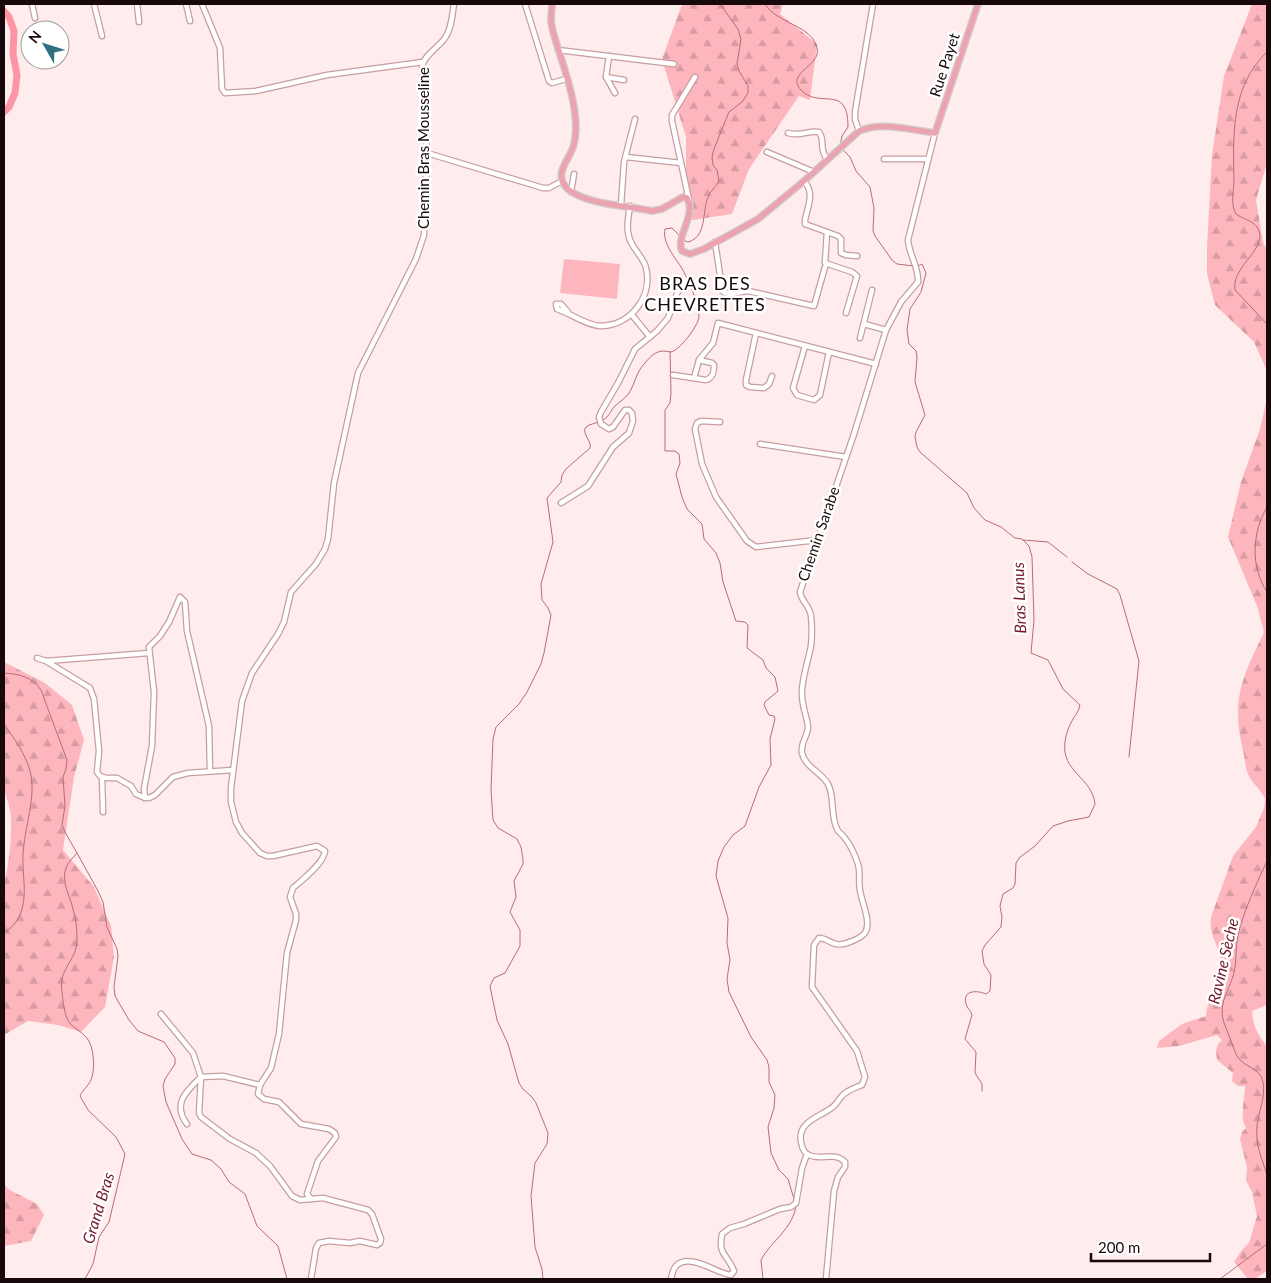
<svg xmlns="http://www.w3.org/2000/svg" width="1271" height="1283" viewBox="0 0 1271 1283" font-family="Lato,sans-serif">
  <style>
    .forest { fill: url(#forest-firs) }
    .park { fill: #feb6be }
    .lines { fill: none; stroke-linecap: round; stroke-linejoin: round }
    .stream { stroke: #b86b76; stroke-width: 1 }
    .river { stroke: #fd95a4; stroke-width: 7 }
    .minor-casing { stroke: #c79da2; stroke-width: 7 }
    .major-casing { stroke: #d1cece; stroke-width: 8 }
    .minor { stroke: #fff; stroke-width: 4.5 }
    .major { stroke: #eba3b0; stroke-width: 5.5 }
    .labels { text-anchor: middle; stroke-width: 5; stroke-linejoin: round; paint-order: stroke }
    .street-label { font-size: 15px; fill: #17090b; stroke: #fff }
    .water-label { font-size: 16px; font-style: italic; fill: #72182f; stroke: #fff }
    .quarter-label { font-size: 18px; letter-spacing: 1px; fill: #17090b; stroke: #fff }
  </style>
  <defs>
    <pattern id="forest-firs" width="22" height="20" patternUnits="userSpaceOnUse" patternTransform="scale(1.25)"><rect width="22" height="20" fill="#feb6be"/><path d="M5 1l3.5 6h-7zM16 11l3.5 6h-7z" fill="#d99ba2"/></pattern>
  </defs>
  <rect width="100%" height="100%" fill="#ffedee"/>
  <!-- forest -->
  <g class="forest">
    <polygon points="682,4 783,4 780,14 817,44 810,100 799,96 749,169 732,214 686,221 686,137 663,63 661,62"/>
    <polygon points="1252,4 1267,4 1267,163 1256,200 1263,242 1267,250 1267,371 1254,342 1215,305 1207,274 1207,245 1212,155 1224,76"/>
    <path d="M1267,398v607l-15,6c1,15 6,24 15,35v225l-12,8h-7l-14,-17 8,-12 7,-7 8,-27 -5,-24 -6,-12 1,-13 -7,-28 2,-7 4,-4c-7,-11 -1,-29 -1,-42h-7l-6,-5 1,-8 -16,-13c-1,-9 -2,-14 5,-20l-5,-5 -38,11 -22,2 2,-7 23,-17 24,-8c1,-18 16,-32 16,-49 0,-18 -14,-30 -11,-50l22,-61 23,-29 8,-19 1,-9c-4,-10 -13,-15 -17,-25 -3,-7 -3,-16 -5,-23 -12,-53 -1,-72 21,-119l-7,-26 -29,-69 13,-55 19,-53z"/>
    <path d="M4,662l41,21 27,22 12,35 -10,37 -11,73 31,37 17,39 3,31 -9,50 -24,25 -23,-7 -30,-4 -24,14v-151c5,-18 9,-56 6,-74 -1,-7 -4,-13 -6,-19z"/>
    <polygon points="4,1183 8,1189 37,1204 44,1215 31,1241 4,1246"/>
  </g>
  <!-- park -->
  <polygon class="park" points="564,259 620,264 617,299 560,293"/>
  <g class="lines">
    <!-- stream -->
    <g class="stream">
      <path d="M765,4c12,20 47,21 52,44 5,19 -35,25 -14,44 19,16 45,-8 45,35l-6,9 -2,10"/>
      <path d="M1267,52c-36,34 -34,82 -33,128 0,11 -4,24 2,34 7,5 15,6 21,13 14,21 -26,38 -22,63l32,34"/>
      <polyline points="842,149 850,157 856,171 870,187 874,208 873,231 875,236 892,260 897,264 914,266"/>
      <path d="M683,240l5,2c19,-5 14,-30 20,-45 2,-6 8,-10 11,-16l-2,-11 -4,-5 -1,-8 2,-8 15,-37 13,-10 6,-9v-7l-9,-15 -2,-7 4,-25 -3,-10 -18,-25"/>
      <path d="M918,266l4,-2 4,9 -5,19 -11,17 -3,21 2,14 7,7 1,6 -2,25 10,33 -9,17 -1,5 2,10 3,5 47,41 7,15 11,12 16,7 14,11 7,1 7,7 3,11 2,63 -3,33 17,7 15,29 17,16c-1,6 -4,9 -7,14 -4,7 -7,14 -8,23 -4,30 27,35 30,62l-6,13 -21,4 -15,5 -18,20 -16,12 -3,5 -1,21 -2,4 -10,6 -3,12 2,11 -1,10 -16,18 -3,6 2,13 7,11 -1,16 -4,3c-9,-4 -24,-4 -20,10 1,5 5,6 6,11l-7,24 11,13 -1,21 7,11v7"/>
      <polyline points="670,352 671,393 670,403 665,410 665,451 675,451 679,454 680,463 676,474 682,497 687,509 702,524 704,539 716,553 720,563 723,582 736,621 745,622 748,625 747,648 763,660 766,668 775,677 778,691 765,702 764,705 769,715 774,716 775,719 770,739 771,765 759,787 745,826 733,835 724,847 718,861 716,876 728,918 727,943 730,960 727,979 729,992 751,1037 767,1060 769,1067 769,1082 775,1095 774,1108 768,1127 771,1153 779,1170 788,1179 794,1199"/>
      <path d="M603,420c7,-4 7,-9 12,-14 4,-4 10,-7 14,-13 6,-9 7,-21 16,-30 5,-6 10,-12 19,-12 2,0 5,1 7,1 9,-2 27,-26 28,-35 1,-11 -12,-41 -18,-50 -7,-11 -19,-25 -16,-38l7,-1 7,7"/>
      <path d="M1267,507c-15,26 -17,59 0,85"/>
      <polyline points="1023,540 1048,542 1067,557"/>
      <polyline points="1072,562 1088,574 1117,589 1120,595 1139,661 1129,757"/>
      <path d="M4,673c16,1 28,4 37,17l26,70 -1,9 -3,8 2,29 -3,19 4,9 11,19c-4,5 -9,9 -11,15 -5,14 4,28 7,41 3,9 4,20 4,30 0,23 -19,28 -15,53 1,9 2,22 7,30 4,6 12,9 17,15 8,8 9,30 6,40 -2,8 -9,12 -12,19l8,14 28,27 9,17 -16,68 -10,15 -6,27 -8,15"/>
      <path d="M4,724c10,14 22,31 26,47 7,26 -6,57 -7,84 -1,18 4,37 -1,54 -3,11 -9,18 -18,24"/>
      <polyline points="77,853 98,891 103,902 107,927 117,949 118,956 114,987 115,996 129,1020 138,1031 164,1042 175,1058 175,1064 165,1079 163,1086 166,1102 182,1139 192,1154 211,1160 221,1169 229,1182 245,1194 257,1226 278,1246 287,1279"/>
      <path d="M1267,861c-11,24 -23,49 -29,74 -3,13 -1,26 -4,38 -6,21 -18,32 -8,55 4,9 7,20 11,28 7,12 23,11 26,26 3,15 -5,30 -6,45 -2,17 5,32 10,48"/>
      <polyline points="4,980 4,988"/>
      <path d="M543,1279l-1,-10 -7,-22 -4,-51 4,-33 12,-19 1,-11 -12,-30 -4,-6 -9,-8 -4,-6 -11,-39 -11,-24 -7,-34 4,-8 11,-5 15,-27v-16l-10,-18 6,-15 -2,-16 9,-17v-5l-2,-12 -4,-8 -19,-11 -5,-8 -2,-30 2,-51 3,-12 23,-23 8,-12 14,-28 3,-11 7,-38 -3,-7 -6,-8 -1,-16 12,-42 -6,-44 14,-16 1,-7 4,-6 24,-21c2,-7 -7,-12 -5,-20l4,-3 10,-3"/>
      <path d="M763,1279l-2,-19c10,-19 33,-32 35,-55"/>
      <polyline points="1220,1279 1267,1244"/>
    </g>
    <!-- river -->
    <polyline class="river" points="4,11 9,17 14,31 13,54 17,75 15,93 9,107 4,112"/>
    <!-- minor casing -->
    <g class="minor-casing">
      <g id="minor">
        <polyline points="32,4 35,18"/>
        <polyline points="94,4 102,36"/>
        <polyline points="137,4 139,22"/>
        <polyline points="186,4 190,21"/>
        <polyline points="202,4 220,48 222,89 225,93 256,91 327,75 423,62"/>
        <polyline points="525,4 549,81 552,83 566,79"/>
        <polyline points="558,50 674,64"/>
        <polyline points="609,56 606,77 615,93"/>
        <polyline points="606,77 624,80"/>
        <polyline points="859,131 855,119 855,112 873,4"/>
        <path d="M788,133c13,4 20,-3 31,-1 7,10 -1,15 8,27"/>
        <polyline points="767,152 814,172"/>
        <polyline points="427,153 543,188 549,188 562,181"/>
        <polyline points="626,157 681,163"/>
        <polyline points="884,159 928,159"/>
        <path d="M804,181c11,12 4,24 1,39v4l33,12 3,3v14l5,2 11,1"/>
        <polyline points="571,192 574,174"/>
        <polyline points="689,200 672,121 672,115 695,77"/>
        <polyline points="621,205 624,162 635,119"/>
        <polyline points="827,232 825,263 852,272 857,276 846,313"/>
        <polyline points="715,242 722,288 723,292 730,294 748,291 814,306 825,267"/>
        <path d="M568,312l-7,-8h-5l1,5c15,5 28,16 43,17 31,0 53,-30 46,-58 -2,-9 -10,-16 -14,-24 -7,-12 -4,-25 -2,-38"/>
        <polyline points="632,315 650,337"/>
        <polyline points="864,324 886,330"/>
        <polyline points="756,333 746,380 746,385 750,387 764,388 769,384 772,376"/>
        <polyline points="860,338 872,290"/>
        <polyline points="805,346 793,388 797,395 814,400 820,395 829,352"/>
        <path d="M673,375l33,5c7,-2 8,-8 8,-15l-2,-2 -13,-3"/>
        <polyline points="694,378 699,360 713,343 718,323 876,364"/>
        <polyline points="720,422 701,421 697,423 695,429 702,464 716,497 747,541 756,547 817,540"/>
        <polyline points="760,444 846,457"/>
        <polyline points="561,503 588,486 613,447 629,433 633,421 632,413 629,410 625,410 613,427 609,429 601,424 599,417 601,412 618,383 635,349 657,331 668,318 678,291"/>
        <polyline points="37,658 46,661 149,653"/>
        <polyline points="46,661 90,688 94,699 99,751 97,772 100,776 106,778 117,778 131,786 136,794 143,797 149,798 155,795 173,777 188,773 233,770"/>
        <polyline points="102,777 103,812"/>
        <polyline points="145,798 144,789 152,746 154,692 149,647 160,636 169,622 180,597 185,602 187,631 209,726 210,771"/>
        <polyline points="161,1014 193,1053 201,1077 199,1113 201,1117 230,1139 256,1153 270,1166 292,1196 300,1200 311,1199"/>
        <path d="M187,1124c-15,-20 -1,-33 14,-47l22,-1 37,9"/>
        <path d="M311,1279l5,-31 3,-5 10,-2 21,2 10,-2 17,4 3,-2 1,-4 -9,-25 -4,-4 -45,-12 -12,1 -4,-5 11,-33 18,-24 -1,-4 -6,-4 -28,-5 -22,-22 -15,-3 -6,-5 2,-9 11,-17 8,-34 8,-81 9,-33v-6l-6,-17 3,-9c9,-8 31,-25 32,-37l-8,-5 -44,10h-6l-7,-3 -18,-20 -6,-11 -5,-20v-14l11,-87 10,-28 26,-39 6,-12 7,-30 25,-28 9,-15 3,-10 6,-56 24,-110 58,-114 8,-24 3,-82 -5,-87c3,-12 16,-18 23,-28 7,-10 7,-23 9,-34"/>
        <path d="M671,1279c1,-4 2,-11 6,-14 14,-12 41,9 54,10l3,-4c-7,-18 -16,-15 -12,-37l8,-6 14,-4 36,-15 11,-2 5,-4 6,-35 5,-14"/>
        <path d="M826,1279l8,-88 4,-14 7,-10v-5c-10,-11 -25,-1 -36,-7 -5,-2 -7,-7 -8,-13 -4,-21 20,-25 33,-36 3,-3 5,-7 8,-10 5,-6 13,-8 20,-11l3,-8 -8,-26 -45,-64 2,-42 5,-7c7,0 11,5 17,6 7,2 23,-5 28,-10 9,-10 -3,-33 -4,-44 -2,-9 1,-17 -2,-26 -3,-9 -8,-20 -14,-27 -2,-3 -6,-5 -7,-8 -7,-14 -2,-32 -9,-45 -7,-12 -23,-17 -26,-31 -2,-10 6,-17 6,-26 -1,-12 -7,-21 -6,-37 1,-15 6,-29 9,-44 1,-10 1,-21 0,-30 -1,-10 -10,-15 -11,-24l54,-158 32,-104 15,-28 17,-20c1,-15 -9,-27 -10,-42l27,-107"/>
      </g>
    </g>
    <!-- major casing -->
    <g class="major-casing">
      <path id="major" d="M552,4l-1,17 2,11c9,31 29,80 21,112 -3,14 -20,28 -9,42 14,18 64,20 87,25l10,-2 21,-12 4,1c10,17 -12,39 -5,53l8,3 14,-5 54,-30 46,-38 55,-50c22,-10 52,-1 76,2l43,-129"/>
    </g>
    <!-- minor -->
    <use href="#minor" class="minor"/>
    <!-- major -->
    <use href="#major" class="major"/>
  </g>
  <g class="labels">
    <!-- street labels -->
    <g class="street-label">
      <text transform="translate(945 65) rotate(-72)" y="5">Rue Payet</text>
      <text transform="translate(424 148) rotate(-90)" y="5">Chemin Bras Mousseline</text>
      <text transform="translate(819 534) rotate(-71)" y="5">Chemin Sarabe</text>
    </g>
    <!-- water labels -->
    <g class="water-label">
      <text transform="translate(1019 598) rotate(-92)" y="6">Bras Lanus</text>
      <text transform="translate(1223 961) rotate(-77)" y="6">Ravine Sèche</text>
      <text transform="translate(98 1208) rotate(-73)" y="6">Grand Bras</text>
    </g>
    <!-- quarter labels -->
    <g class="quarter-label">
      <text x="705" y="290">BRAS DES<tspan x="705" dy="21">CHEVRETTES</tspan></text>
    </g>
  </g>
  <!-- border -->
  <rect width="1271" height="1283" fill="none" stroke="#17090b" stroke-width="10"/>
  <!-- north arrow -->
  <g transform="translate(45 45) rotate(309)"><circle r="24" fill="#ffffff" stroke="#a29d9d"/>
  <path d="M0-4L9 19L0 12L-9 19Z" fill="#2f7083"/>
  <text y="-8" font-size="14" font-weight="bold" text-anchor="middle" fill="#17090b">N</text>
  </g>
  <!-- scale -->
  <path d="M1091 1253v8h119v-8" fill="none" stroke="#17090b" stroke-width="2.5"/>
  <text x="1098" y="1253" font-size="15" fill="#17090b" stroke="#ffffff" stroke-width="4" paint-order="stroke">200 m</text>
</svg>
